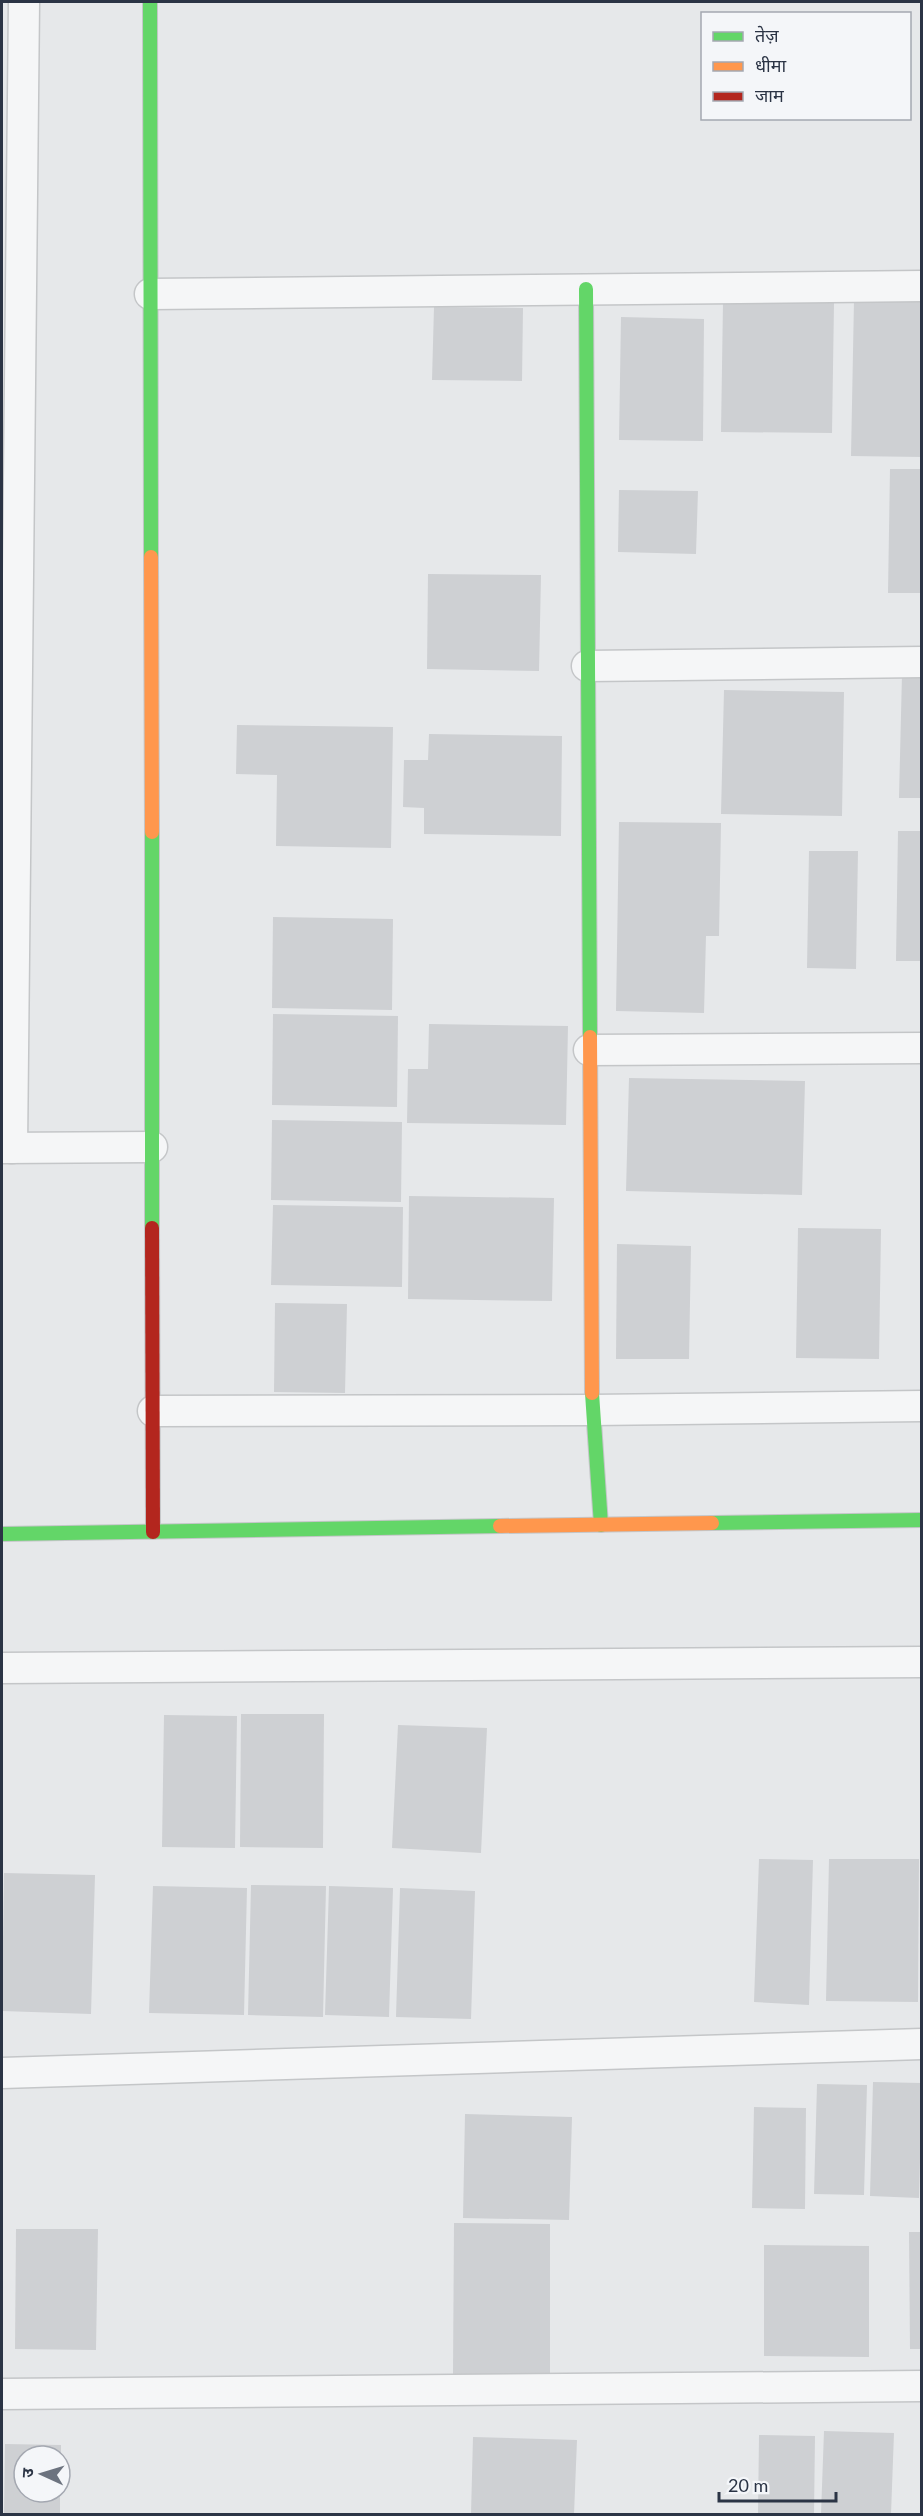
<svg xmlns="http://www.w3.org/2000/svg" width="923" height="2516" viewBox="0 0 923 2516" font-family="Lato,'Noto Sans Devanagari',sans-serif">
  <style>
    .building { fill: #ced0d3 }
    .lines { fill: none; stroke-linecap: round; stroke-linejoin: round }
    .street-casing { stroke: #c4c6c8; stroke-width: 33 }
    .fast-casing { stroke: #c4c6c8; stroke-width: 16 }
    .slow-casing { stroke: #c4c6c8; stroke-width: 16 }
    .jam-casing { stroke: #c4c6c8; stroke-width: 16 }
    .street { stroke: #f5f6f7; stroke-width: 30 }
    .fast { stroke: #63d668; stroke-width: 14 }
    .slow { stroke: #ff974d; stroke-width: 14 }
    .jam { stroke: #b3261e; stroke-width: 14 }
  </style>
  <rect width="100%" height="100%" fill="#e6e8ea"/>
  <!-- building -->
  <g class="building">
    <polygon points="854,300 922,301 922,457 851,456"/>
    <polygon points="723,302 834,303 832,433 721,432"/>
    <polygon points="434,307 523,308 522,381 432,380"/>
    <polygon points="621,317 704,319 703,441 619,440"/>
    <polygon points="890,469 922,469 922,593 888,593"/>
    <polygon points="619,490 698,491 696,554 618,552"/>
    <polygon points="428,574 541,575 539,671 427,669"/>
    <polygon points="902,674 922,674 922,798 899,798"/>
    <polygon points="724,690 844,692 842,816 721,814"/>
    <polygon points="237,725 393,727 391,848 276,846 277,775 236,774"/>
    <polygon points="429,734 562,736 561,836 424,834 424,808 403,807 404,760 428,760"/>
    <polygon points="619,822 721,823 719,936 706,936 704,1013 616,1011"/>
    <polygon points="898,831 922,831 922,961 896,961"/>
    <polygon points="809,851 858,851 856,969 807,968"/>
    <polygon points="273,917 393,919 392,1010 272,1008"/>
    <polygon points="273,1014 398,1016 397,1107 272,1105"/>
    <polygon points="429,1024 568,1026 566,1125 407,1123 408,1069 428,1069"/>
    <polygon points="629,1078 805,1081 802,1195 626,1191"/>
    <polygon points="272,1120 402,1122 401,1202 271,1200"/>
    <polygon points="409,1196 554,1198 552,1301 408,1299"/>
    <polygon points="273,1205 403,1207 402,1287 271,1285"/>
    <polygon points="798,1228 881,1229 879,1359 796,1358"/>
    <polygon points="617,1244 691,1246 689,1359 616,1359"/>
    <polygon points="275,1303 347,1304 345,1393 274,1392"/>
    <polygon points="241,1714 324,1714 323,1848 240,1847"/>
    <polygon points="164,1715 237,1716 235,1848 162,1847"/>
    <polygon points="398,1725 487,1728 481,1853 392,1848"/>
    <polygon points="759,1859 813,1860 809,2005 754,2002"/>
    <polygon points="829,1859 919,1859 918,2002 826,2001"/>
    <polygon points="4,1873 95,1875 91,2014 2,2011"/>
    <polygon points="251,1885 326,1886 323,2017 248,2015"/>
    <polygon points="153,1886 247,1888 244,2015 149,2013"/>
    <polygon points="329,1886 393,1888 389,2017 325,2015"/>
    <polygon points="400,1888 475,1891 471,2019 396,2017"/>
    <polygon points="873,2082 922,2083 919,2198 870,2196"/>
    <polygon points="817,2084 867,2085 864,2195 814,2194"/>
    <polygon points="754,2107 806,2108 805,2209 752,2208"/>
    <polygon points="465,2114 572,2117 569,2220 463,2218"/>
    <polygon points="454,2223 550,2224 550,2375 453,2374"/>
    <polygon points="16,2229 98,2229 96,2350 15,2349"/>
    <polygon points="909,2232 922,2232 922,2349 910,2349"/>
    <polygon points="764,2245 869,2246 869,2357 764,2356"/>
    <polygon points="824,2431 894,2433 891,2514 821,2514"/>
    <polygon points="759,2435 815,2436 814,2514 758,2514"/>
    <polygon points="473,2437 577,2440 574,2514 471,2514"/>
    <polygon points="5,2444 61,2445 61,2456 24,2456 24,2492 60,2492 60,2514 4,2514"/>
  </g>
  <g class="lines">
    <!-- street casing -->
    <g class="street-casing">
      <g id="street">
        <polyline points="150,294 922,286"/>
        <polyline points="587,666 922,662"/>
        <polyline points="589,1050 922,1048"/>
        <polyline points="2,1148 152,1147"/>
        <polyline points="12,1148 24,2"/>
        <polyline points="153,1411 592,1410 922,1406"/>
        <polyline points="2,1668 922,1662"/>
        <polyline points="2,2073 922,2044"/>
        <polyline points="2,2394 922,2386"/>
      </g>
    </g>
    <!-- fast casing -->
    <g class="fast-casing">
      <g id="fast">
        <polyline points="150,2 151,557"/>
        <polyline points="586,289 590,1037"/>
        <polyline points="152,832 152,1228"/>
        <polyline points="592,1393 601,1525"/>
        <polyline points="712,1523 922,1520"/>
        <polyline points="2,1534 500,1526"/>
      </g>
    </g>
    <!-- slow casing -->
    <g class="slow-casing">
      <g id="slow">
        <polyline points="151,557 152,832"/>
        <polyline points="590,1037 592,1393"/>
        <polyline points="500,1526 712,1523"/>
      </g>
    </g>
    <!-- jam casing -->
    <g class="jam-casing">
      <polyline id="jam" points="152,1228 153,1532"/>
    </g>
    <!-- street -->
    <use href="#street" class="street"/>
    <!-- fast -->
    <use href="#fast" class="fast"/>
    <!-- slow -->
    <use href="#slow" class="slow"/>
    <!-- jam -->
    <use href="#jam" class="jam"/>
  </g>
  <!-- border -->
  <rect width="923" height="2516" fill="none" stroke="#2b3445" stroke-width="6"/>
  <!-- legend -->
  <rect x="701" y="12" width="210" height="108" fill="#f4f6f9" stroke="#a4a8b1" stroke-width="1.5"/>
  <rect x="713" y="32" width="30" height="9" fill="#63d668" stroke="#a4a8b1" stroke-width="1.5"/>
  <text x="755" y="42" font-size="18" fill="#2b3445">तेज़</text>
  <rect x="713" y="62" width="30" height="9" fill="#ff974d" stroke="#a4a8b1" stroke-width="1.5"/>
  <text x="755" y="72" font-size="18" fill="#2b3445">धीमा</text>
  <rect x="713" y="92" width="30" height="9" fill="#b3261e" stroke="#a4a8b1" stroke-width="1.5"/>
  <text x="755" y="102" font-size="18" fill="#2b3445">जाम</text>
  <!-- north arrow -->
  <g transform="translate(42 2474) rotate(274)"><circle r="28" fill="#f4f6f9" stroke="#a4a8b1" stroke-width="1.5"/>
  <path d="M0-4.5L10 22L0 15L-10 22Z" fill="#6c737f"/>
  <text y="-9" font-size="16" font-weight="bold" text-anchor="middle" fill="#2b3445">उ</text>
  </g>
  <!-- scale -->
  <path d="M719 2492v9h117v-9" fill="none" stroke="#2b3445" stroke-width="3"/>
  <text x="728" y="2492" font-size="18" fill="#2b3445" stroke="#f4f6f9" stroke-width="4.5" paint-order="stroke">20 m</text>
</svg>
